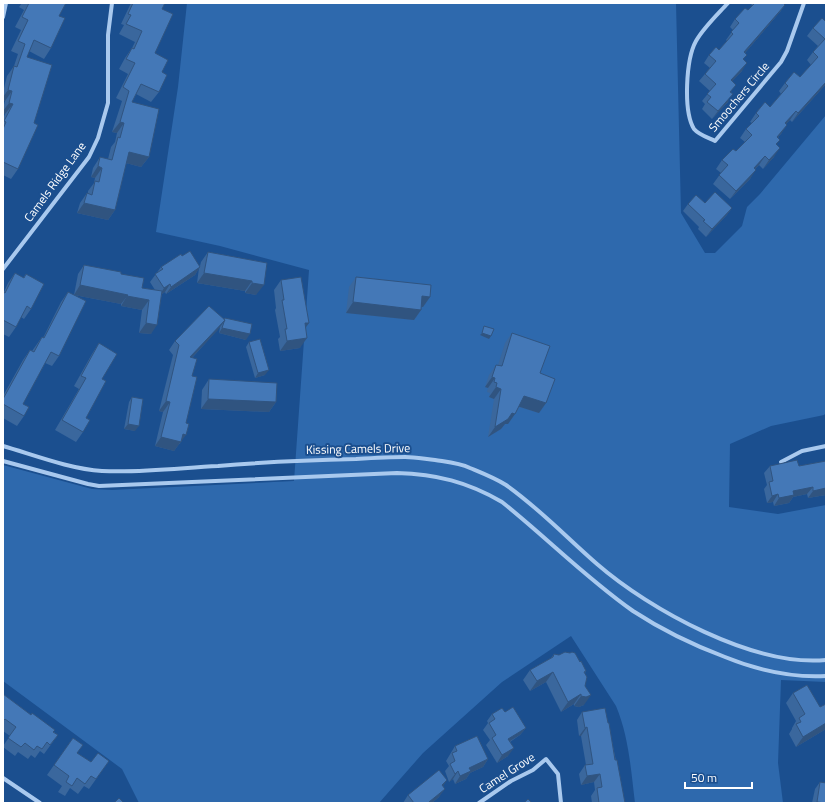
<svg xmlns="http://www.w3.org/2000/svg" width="829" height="806" viewBox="0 0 829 806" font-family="'Titillium Web',sans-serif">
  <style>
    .green { fill: #2e69ad }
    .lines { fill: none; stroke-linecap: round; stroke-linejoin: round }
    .street { stroke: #a9c9ee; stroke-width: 4 }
    .wall { fill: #3a679d }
    .shaded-wall { fill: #305480 }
    .building { fill: #4478b7; stroke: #305480 }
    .labels { text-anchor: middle; stroke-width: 4; stroke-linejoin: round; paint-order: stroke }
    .street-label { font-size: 12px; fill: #fff; stroke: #1b4f8f }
  </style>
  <rect width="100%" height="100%" fill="#1b4f8f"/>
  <!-- green -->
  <path class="green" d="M187,3h489l5,210 24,40h10l27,-27 5,-19 13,-13 66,-79v298l-2,2 -53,11 -41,18 -1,63 49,7 48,-9v177l-45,-2 -3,83 5,40h-148c-4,-32 -6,-66 -19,-97l-45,-70 -69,46 -79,71 -44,50h-240l-17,-34 -119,-88v-216l89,24 20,1 182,-9 15,-211 -89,-24 -64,-14 22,-145z"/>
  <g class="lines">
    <!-- street -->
    <g class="street">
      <path d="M728,3c-11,12 -24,24 -32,38 -10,18 -13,70 -2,88 5,6 15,9 21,12l66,-79 6,-11 17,-48"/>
      <polyline points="3,17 6,3"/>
      <polyline points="3,269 89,157 98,138 108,103 108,35 112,3"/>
      <path d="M3,446c31,9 67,23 99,25 39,2 78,-3 116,-5 46,-4 92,-6 138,-7 16,-1 32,-2 49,-2 10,0 20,2 30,3 12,2 24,3 35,8 12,5 25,10 36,17 33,23 61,53 91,79 53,46 157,103 229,96"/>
      <path d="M3,461l85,23 11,2 298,-13c39,1 71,9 105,29 44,35 84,76 131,109 29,19 60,34 92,46 32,13 66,21 101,19"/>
      <polyline points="781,462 802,451 826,446"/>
      <polyline points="3,778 40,803"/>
      <polyline points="479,803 511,781 533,770 546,759 558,774 561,803"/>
    </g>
  </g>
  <!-- wall -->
  <g class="wall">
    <polygon points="22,3 66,3 59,16 51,48 44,59 29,51 27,57 18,169 11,179 3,175 3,119 5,114 3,114 3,108 5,101 3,100 3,92 7,76 14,66 18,54 11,51 21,30 15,27 24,10 19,7"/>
    <polygon points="131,3 165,3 162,9 155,53 162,72 159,92 151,102 136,94 132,102 149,157 141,167 126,163 115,210 108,220 77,213 80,203 87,193 88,194 88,191 94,183 95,178 91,177 93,168 100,157 108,159 111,147 115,142 117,133 112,132 122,101 116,98 128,74 119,69 125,58 132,48 135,42 119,34 124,25 121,24"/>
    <polygon points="750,3 783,3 785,5 780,12 745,53 742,71 732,81 731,93 728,102 712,119 702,109 705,104 702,101 710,91 699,81 710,68 704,63 709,55 719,50 727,41 726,40 733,30 730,27 735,19 748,10 753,6"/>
    <polygon points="826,22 826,84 792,122 790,120 786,124 781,134 778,137 780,140 776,144 774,157 763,169 759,165 755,169 750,179 730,199 713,184 721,173 716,169 722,160 736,151 745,142 740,138 746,129 752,123 750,122 756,113 770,107 781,94 779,91 785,83 800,77 811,65 807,60 813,52 818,46 807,36 813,28"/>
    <polygon points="705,203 732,208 726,216 706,237 698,229 699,227 683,211 688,204"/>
    <polygon points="208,252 267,263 256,295 245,293 245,291 197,283 199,268 195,275 166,294 165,292 162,294 151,334 139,333 142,310 121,306 121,304 74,295 59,356 52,366 45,363 23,404 24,416 17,426 3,418 3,396 23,360 30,350 32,351 42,337 43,338 61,302 68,292 74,295 78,274 84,265 121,274 142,288 155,290 150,282 161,267 182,256 200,266 201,262"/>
    <polygon points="15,273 23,278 26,274 31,309 24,319 21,317 16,327 9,337 3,334 3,292 4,292 8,283"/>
    <polygon points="356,277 430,297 423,307 421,307 421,310 414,320 346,313 349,287"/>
    <polygon points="281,280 309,323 305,327 300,348 280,351 278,339 280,337 275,310 276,308 274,290"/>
    <polygon points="225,318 246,340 219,333 220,327 192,358 192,376 180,444 179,444 174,451 155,446 163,412 159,411 173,355 169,350 175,341 223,319"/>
    <polygon points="512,333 540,373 546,403 539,413 519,407 508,424 505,424 501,429 488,437 494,399 489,397 490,393 487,392 488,388 485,387 489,375 496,365 498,365 505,343"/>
    <polygon points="249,342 265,375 255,378 246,347"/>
    <polygon points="99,343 102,379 86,418 83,432 76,442 55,430 79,389 74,386 92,354"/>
    <polygon points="209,379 276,402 269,412 201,409 202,390"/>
    <polygon points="132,397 135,431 124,429 129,402"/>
    <polygon points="826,461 826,495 808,498 807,494 793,497 789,503 774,506 773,502 767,503 764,489 767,485 764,473 770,466 799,466"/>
    <polygon points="554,654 580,662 586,671 585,673 585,686 584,705 579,707 574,706 574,704 561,712 546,682 530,691 523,680 530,670 551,658"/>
    <polygon points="793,693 820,707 826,704 826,729 796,747 789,734 792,729 792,728 796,721 786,703"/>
    <polygon points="3,694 58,735 44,754 40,751 35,758 31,755 28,759 18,752 15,756 3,747 3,746 10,736 3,731"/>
    <polygon points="505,712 526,728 520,735 510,742 508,756 497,763 486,745 490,740 483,730 488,723 487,721 492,714"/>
    <polygon points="582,712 608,723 625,803 592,803 591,796 595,790 594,782 581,785 579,774 585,765 586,765 581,736 579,736 577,720"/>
    <polygon points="73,738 77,753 91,762 109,761 89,789 84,786 78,794 70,788 65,796 58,792 62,786 47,775"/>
    <polygon points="455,746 488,759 483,767 470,773 466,779 455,784 453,779 449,782 445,771 449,766 446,761"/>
    <polygon points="820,782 826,803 812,803 815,789"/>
    <polygon points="443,787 439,797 432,803 403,803 408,795"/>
  </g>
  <!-- shaded-wall -->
  <g class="shaded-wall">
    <polygon points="785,5 780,12 739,60 744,52"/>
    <polygon points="747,63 742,71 726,88 731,80"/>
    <polygon points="826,82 826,84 792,122 798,113"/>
    <polygon points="8,90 12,91 5,101 3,100 3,97"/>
    <polygon points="733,94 728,102 712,119 718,111"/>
    <polygon points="9,103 13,104 5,114 3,114 3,111"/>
    <polygon points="796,111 790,120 779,132 785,123"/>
    <polygon points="120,122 124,123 117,133 112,132"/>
    <polygon points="787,125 781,134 771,145 777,137"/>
    <polygon points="780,148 774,157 763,169 769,160"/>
    <polygon points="129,152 149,157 141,167 122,162"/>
    <polygon points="765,156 759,165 748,176 754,168"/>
    <polygon points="98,166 102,168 95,178 91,177"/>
    <polygon points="756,170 750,179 730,199 736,191"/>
    <polygon points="84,203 115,210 108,220 77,213"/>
    <polygon points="732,208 726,216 706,237 712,229"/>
    <polygon points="200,267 195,275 166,294 171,287"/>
    <polygon points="204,273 252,281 245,291 197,283"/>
    <polygon points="252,283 264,285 256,295 245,293"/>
    <polygon points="170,284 165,292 159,296 164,288"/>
    <polygon points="80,285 128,295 121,304 74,295"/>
    <polygon points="127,296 149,300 142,310 121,306"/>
    <polygon points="422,296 430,297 423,307 415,306"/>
    <polygon points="353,302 421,310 414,320 346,313"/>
    <polygon points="225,320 218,330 184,366 190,357"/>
    <polygon points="146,323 157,325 151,334 139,333"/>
    <polygon points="305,323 309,323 302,333"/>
    <polygon points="222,328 250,334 246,340 219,333"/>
    <polygon points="482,333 491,336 489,339 480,335"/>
    <polygon points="307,338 300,348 280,351 287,341"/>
    <polygon points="269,370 265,375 255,378 258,373"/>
    <polygon points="492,377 495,378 488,388 485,387"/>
    <polygon points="496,387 501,389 494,399 489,397"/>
    <polygon points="524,396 546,403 539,413 517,406"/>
    <polygon points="208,399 276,402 269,412 201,409"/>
    <polygon points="166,401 170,402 163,412 159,411"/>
    <polygon points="512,413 515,414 508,424 505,424 501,429 488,437 495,427"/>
    <polygon points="128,424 139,426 135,431 124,429"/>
    <polygon points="183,434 186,435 174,451 155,446 161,437"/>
    <polygon points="813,487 807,494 793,497 789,503 774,506 779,498 793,491"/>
    <polygon points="826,488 826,495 808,498 813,491"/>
    <polygon points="778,494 773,502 767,503 772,496"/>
    <polygon points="553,672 546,682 530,691 537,681"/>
    <polygon points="581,694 574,704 561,712 568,702"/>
    <polygon points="591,695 584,705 579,707 574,706 581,696"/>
    <polygon points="826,723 826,729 796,747 803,737"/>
    <polygon points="587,727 581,736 579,736 585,728"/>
    <polygon points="526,728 520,735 502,746 508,739"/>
    <polygon points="514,748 508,756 497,763 502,755"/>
    <polygon points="488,759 483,767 470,773 466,779 455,784 460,776 469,768"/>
    <polygon points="458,771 453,779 449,782 455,774"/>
    <polygon points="600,774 594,782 581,785 587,776"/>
    <polygon points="447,780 442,788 442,785"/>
    <polygon points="445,789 439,797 432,803 428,803"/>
  </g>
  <!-- building -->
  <g class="building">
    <polygon points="29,3 66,3 59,16 65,18 51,48 34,40 27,57 52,65 34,123 38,125 18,169 3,162 3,129 6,122 4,121 13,104 9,103 12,91 8,90 14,66 17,67 25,44 18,41 28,20 22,17"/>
    <polygon points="133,3 165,3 162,9 173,14 155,53 168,60 162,72 167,75 159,92 141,84 132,102 159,109 149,157 129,152 115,210 84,203 87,193 92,195 95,181 99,182 102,168 98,166 100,157 112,160 118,137 120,138 124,123 120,122 129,91 123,87 135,63 126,59 132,48 134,49 142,31 126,24 131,15 128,14"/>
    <polygon points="755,3 783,3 785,5 744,52 747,55 743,59 747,63 731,80 736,85 730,92 733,94 718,111 707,102 711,97 707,94 716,84 705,74 716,61 709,55 716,47 719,50 733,34 731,32 739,23 735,19 745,8 748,10"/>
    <polygon points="822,18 826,22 826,82 798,113 796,111 785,123 787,125 777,137 780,140 776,144 780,148 769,160 765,156 754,168 756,170 736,191 719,175 728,165 722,160 733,149 736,151 752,135 746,129 759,116 756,113 765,102 770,107 788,86 785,83 794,72 800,77 818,57 813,52 825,39 813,28"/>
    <polygon points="715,192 732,208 712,229 703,221 705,220 688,204 696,195 705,203"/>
    <polygon points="190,251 200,267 171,287 170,284 164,288 155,274 163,269 161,267 181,254 182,256"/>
    <polygon points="208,252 267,263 264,285 252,283 252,281 204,273"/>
    <polygon points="84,265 121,272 121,274 144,278 142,288 162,291 157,325 146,323 149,300 127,296 128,295 80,285"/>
    <polygon points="15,273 24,278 26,274 44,284 31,309 27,306 16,327 3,320 3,292 5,293"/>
    <polygon points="301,277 309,323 305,323 307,338 287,341 285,329 287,329 282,300 284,300 281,280"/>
    <polygon points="356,277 431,285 430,297 422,296 421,310 353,302"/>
    <polygon points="68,292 86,301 59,356 51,352 23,404 29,407 24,416 3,404 3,399 30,350 34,352 42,337 44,338"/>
    <polygon points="209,306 225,320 190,357 197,359 192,376 197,377 186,423 189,424 186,435 183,434 181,442 161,437 170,402 166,401 179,345 175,341"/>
    <polygon points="225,318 252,324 250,334 222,328 224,322 225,320 224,320"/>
    <polygon points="484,326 494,329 491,336 482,333"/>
    <polygon points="512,333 550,346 540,373 555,379 546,403 524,396 515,414 512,413 508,419 495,427 501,389 496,387 497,383 494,382 495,378 492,377 496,365 502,366"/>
    <polygon points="260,339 269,370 258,373 249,342"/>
    <polygon points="99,343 117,354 102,379 106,381 86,418 90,420 83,432 62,420 86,378 81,376"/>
    <polygon points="209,379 277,383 276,402 208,399"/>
    <polygon points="132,397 143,399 139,426 128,424"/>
    <polygon points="797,460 799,466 826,461 826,488 813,491 813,487 793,491 794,495 779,498 778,494 772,496 769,482 773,481 770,466"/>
    <polygon points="565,652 570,653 572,652 575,653 580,662 581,661 586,671 584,672 587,677 585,686 591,695 586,697 581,696 581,694 568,702 553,672 537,681 530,670 553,657 554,654 559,655"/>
    <polygon points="807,685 820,707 826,704 826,723 803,737 796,724 801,722 799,718 805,714 793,693"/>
    <polygon points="3,694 31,715 32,713 55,730 53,732 58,735 50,745 47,742 42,749 37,746 34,750 25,743 21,747 8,738 16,727 5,719 3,721"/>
    <polygon points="513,707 526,728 508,739 514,748 502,755 492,738 496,735 489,723 495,719 492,714 502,708 505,712"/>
    <polygon points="605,708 608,723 609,723 615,760 617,760 625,803 599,803 597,788 602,787 600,774 587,776 585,765 593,764 587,727 585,728 582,712"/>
    <polygon points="477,736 488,759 469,768 471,771 460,776 458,771 455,774 450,764 455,761 452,753 457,751 455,746"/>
    <polygon points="73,738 83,745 77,753 91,762 98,753 109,761 96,779 91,776 85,784 77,778 72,786 66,782 69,776 54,765"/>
    <polygon points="439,770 447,780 442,785 445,789 429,802 430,803 414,803 408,795"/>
    <polygon points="820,782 826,783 826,803 817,802"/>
    <polygon points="119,798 124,803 114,803"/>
    <polygon points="528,799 532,803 524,803"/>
  </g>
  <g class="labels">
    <!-- street labels -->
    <g class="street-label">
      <text transform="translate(739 97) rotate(-50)" y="4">Smoochers Circle</text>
      <text transform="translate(55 182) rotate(-54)" y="4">Camels Ridge Lane</text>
      <text transform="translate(358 449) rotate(-1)" y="4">Kissing Camels Drive</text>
      <text transform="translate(507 773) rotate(-33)" y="4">Camel Grove</text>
    </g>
  </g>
  <!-- border -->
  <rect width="829" height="806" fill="none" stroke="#ffffff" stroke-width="8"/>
  <!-- scale -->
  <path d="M685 782v6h67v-6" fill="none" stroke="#ffffff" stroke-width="2"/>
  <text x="691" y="782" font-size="12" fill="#ffffff" stroke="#1b4f8f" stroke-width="3" paint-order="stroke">50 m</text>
</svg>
